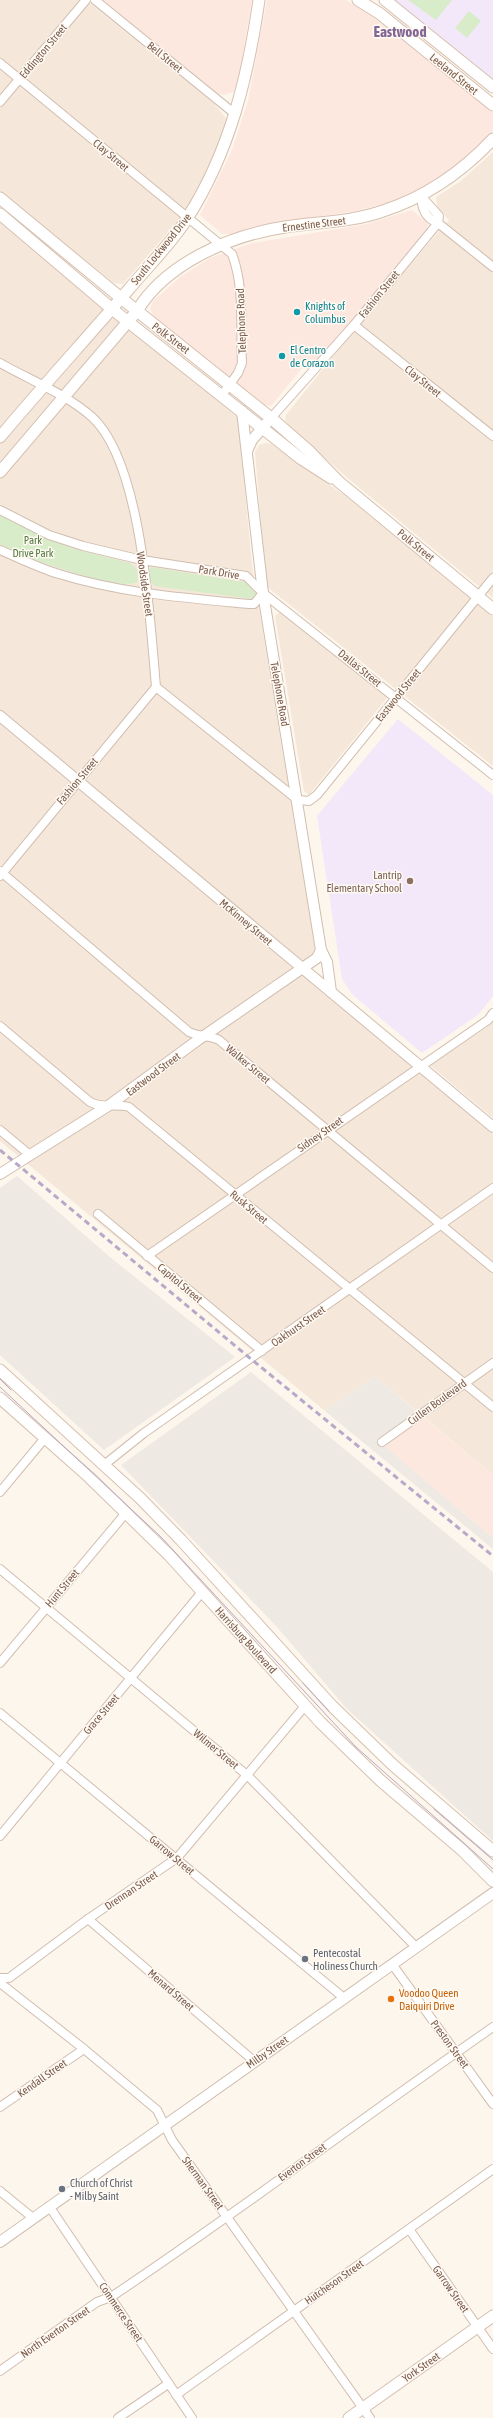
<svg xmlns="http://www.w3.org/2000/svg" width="493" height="2418" viewBox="0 0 493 2418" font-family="'Asap Condensed',sans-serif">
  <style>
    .residential { fill: #f5e8da }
    .commercial { fill: #fde8e0 }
    .industrial { fill: #efe9e4 }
    .education { fill: #f3e8fa }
    .green { fill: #d8ecc9 }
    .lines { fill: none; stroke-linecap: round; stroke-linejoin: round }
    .minor-casing { stroke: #d1beb0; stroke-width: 10 }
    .tertiary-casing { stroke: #d1beb0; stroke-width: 12 }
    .secondary-casing { stroke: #d6c0b0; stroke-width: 13 }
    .minor { stroke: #fff; stroke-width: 8 }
    .tertiary { stroke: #fff; stroke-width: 10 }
    .secondary { stroke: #fff; stroke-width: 11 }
    .tram { stroke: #b9a8c9; stroke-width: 1 }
    .rail { stroke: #b9a8c9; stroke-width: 3; stroke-dasharray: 6 4; stroke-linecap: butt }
    .culture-dot { fill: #0f9aa8; stroke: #fffaf3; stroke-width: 1.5 }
    .education-dot { fill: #8d6e63; stroke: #fffaf3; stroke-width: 1.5 }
    .worship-dot { fill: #6b7280; stroke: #fffaf3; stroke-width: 1.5 }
    .food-dot { fill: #e8710a; stroke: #fffaf3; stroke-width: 1.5 }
    .labels { text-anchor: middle; stroke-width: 3; stroke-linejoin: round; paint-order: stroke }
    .street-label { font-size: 11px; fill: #7a5c4d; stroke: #fffaf3 }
    .culture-label { font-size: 11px; fill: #0d838f; stroke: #fffaf3; text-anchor: start }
    .park-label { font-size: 11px; fill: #537a41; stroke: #fffaf3 }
    .education-label { font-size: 11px; fill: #785e54; stroke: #fffaf3; text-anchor: end }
    .worship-label { font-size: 11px; fill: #5b616d; stroke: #fffaf3; text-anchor: start }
    .food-label { font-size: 11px; fill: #c56008; stroke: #fffaf3; text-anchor: start }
    .district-label { font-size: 15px; font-weight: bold; fill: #846695; stroke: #fffaf3 }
  </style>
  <rect width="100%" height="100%" fill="#fdf6ec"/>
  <!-- residential -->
  <g class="residential">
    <polygon points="0,0 86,0 213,103 226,118 224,131 210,165 192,200 175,224 123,284 114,283 0,192"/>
    <polygon points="493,152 493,598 350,480 291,428 285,420 286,415 364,318 449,220 437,207 436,197 461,181"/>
    <polygon points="0,218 238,418 252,565 315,949 305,978 493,1134 493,1475 375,1376 325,1411 0,1141"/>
    <polygon points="266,443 271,444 344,495 493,617 493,766 266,586 255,452 259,445"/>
    <polygon points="281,611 384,693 387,698 309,795 304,791 275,616"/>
    <polygon points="493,1019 493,1118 430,1065 486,1028"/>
  </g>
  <!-- commercial -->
  <g class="commercial">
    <polygon points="103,0 252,0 239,76 234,92 223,95 217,93"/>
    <polygon points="267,0 346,0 373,17 493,112 493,131 458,165 425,186 390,202 356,211 255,226 232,234 222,234 200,215 232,150 248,101"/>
    <polygon points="412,210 428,223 427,231 311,372 303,367 271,406 265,405 256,399 187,343 154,316 150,309 153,301 180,277 210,258 252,243 367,224"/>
    <polygon points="423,1417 493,1475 493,1538 383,1445"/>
  </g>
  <!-- industrial -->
  <g class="industrial">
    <polygon points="17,1176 111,1258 235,1357 104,1450 0,1355 0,1188"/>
    <polygon points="251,1372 493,1572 493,1841 347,1709 277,1627 121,1465"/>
    <polygon points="375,1376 423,1417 383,1445 493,1538 493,1549 325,1411"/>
  </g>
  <!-- education -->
  <g class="education">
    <polygon points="393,0 493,0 493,79 415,17"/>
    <polygon points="398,719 493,795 493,996 478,1015 422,1053 353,995 342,979 317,816"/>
  </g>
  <!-- green -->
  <g class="green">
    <polygon points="408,0 452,0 436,20"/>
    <polygon points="469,11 481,21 467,38 455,28"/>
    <path d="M0,515l71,33 59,15 7,6 1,12c-13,14 -114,-25 -132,-33l-6,-4z"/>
    <polygon points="151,567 250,583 257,589 258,596 253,599 154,586 148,576"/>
  </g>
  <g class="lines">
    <!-- minor casing -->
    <g class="minor-casing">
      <g id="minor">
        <polyline points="95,0 235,114"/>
        <path d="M0,63l232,191c13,34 8,73 10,109l-4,10 -16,22"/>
        <polyline points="0,102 86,0"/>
        <path d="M421,196c1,13 4,22 17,27l55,44"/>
        <polyline points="421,196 439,216 438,223"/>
        <polyline points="354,325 493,436"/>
        <path d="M0,363c30,17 66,31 92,54 50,45 58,203 64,270l142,113 11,1 8,-6 176,-217"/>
        <polyline points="271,418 354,325 438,223"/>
        <polyline points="0,510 49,535 83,546 142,560 246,576 263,593 493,775"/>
        <path d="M0,550c19,8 39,18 59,24 61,19 126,24 190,30h5l9,-11"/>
        <path d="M0,871l189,161c10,5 20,3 30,8l274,228"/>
        <polyline points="0,876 156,687"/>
        <path d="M0,1026l90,76c12,7 25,1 39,5l364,300"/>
        <polyline points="0,1130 30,1155"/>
        <polyline points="98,1214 262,1351"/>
        <polyline points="147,1256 488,1020 493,1013"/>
        <polyline points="382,1442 493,1363"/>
        <polyline points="104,1465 144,1433 493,1188"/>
        <polyline points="0,1492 45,1438"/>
        <polyline points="0,1569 248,1776 416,1947"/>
        <polyline points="0,1663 125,1514"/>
        <polyline points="0,1713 344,1998"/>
        <polyline points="0,1836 202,1592"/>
        <polyline points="88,1919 254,2061"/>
        <polyline points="392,1964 493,2104"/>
        <polyline points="0,1978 9,1978 88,1919 177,1858 305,1706"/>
        <polyline points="0,1983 84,2049 157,2110 172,2140 370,2418"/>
        <polyline points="0,2107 84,2049"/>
        <polyline points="0,2191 33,2218"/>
        <polyline points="49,2206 192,2418"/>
        <polyline points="409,2229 493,2349"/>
        <path d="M0,2371l97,-69 14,-5c130,-87 254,-181 382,-270"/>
        <polyline points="176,2395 493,2169"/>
        <polyline points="118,2418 168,2384"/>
      </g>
    </g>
    <!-- tertiary casing -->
    <g class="tertiary-casing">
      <g id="tertiary">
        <polyline points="247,451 252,440 271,418"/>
        <polyline points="0,716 493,1127"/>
        <polyline points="321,950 327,962 331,992"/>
        <polyline points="0,1174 108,1106 198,1040 317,958 321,950 263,593 242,411"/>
        <polyline points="0,2242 493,1893"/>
      </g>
    </g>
    <!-- secondary casing -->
    <g class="secondary-casing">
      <g id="secondary">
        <polyline points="358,0 379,13 493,105"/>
        <polyline points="385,0 493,87"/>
        <polyline points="0,198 121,298 271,418 310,452 339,482 493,609"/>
        <polyline points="0,214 112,309 300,458 331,478"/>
        <path d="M0,437c42,-50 86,-98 129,-148 20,-24 43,-46 59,-72 42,-66 60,-141 71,-217"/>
        <path d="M0,472l137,-161c29,-48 94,-76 148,-84 33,-5 67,-5 98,-16 43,-14 79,-39 110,-72"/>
        <polyline points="0,1370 140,1498 181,1540 332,1706 393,1765 493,1851"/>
        <polyline points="0,1398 89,1477 169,1555 320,1722 381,1781 462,1850 493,1881"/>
        <polyline points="349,2418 493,2316"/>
      </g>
    </g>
    <!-- minor -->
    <use href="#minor" class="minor"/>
    <!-- tertiary -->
    <use href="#tertiary" class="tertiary"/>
    <!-- secondary -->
    <use href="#secondary" class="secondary"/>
    <!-- tram -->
    <g class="tram">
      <polyline points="0,1379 11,1390"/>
      <polyline points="0,1387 161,1537 356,1747 493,1869"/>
      <polyline points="303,1683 329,1711"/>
      <polyline points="434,1809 493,1860"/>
    </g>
    <!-- rail -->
    <polyline class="rail" points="0,1150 251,1359 493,1556"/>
  </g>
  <!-- markers -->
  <g class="culture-dot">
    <circle cx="297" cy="312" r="4"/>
    <circle cx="282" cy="356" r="4"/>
  </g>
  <circle class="education-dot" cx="410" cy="881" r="4"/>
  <g class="worship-dot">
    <circle cx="305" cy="1959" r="4"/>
    <circle cx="62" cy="2189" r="4"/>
  </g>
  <circle class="food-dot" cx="391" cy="1999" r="4"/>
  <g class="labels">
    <!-- street labels -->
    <g class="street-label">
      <text transform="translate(43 51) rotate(-50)" y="4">Eddington Street</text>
      <text transform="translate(165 57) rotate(39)" y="4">Bell Street</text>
      <text transform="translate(454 74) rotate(39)" y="4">Leeland Street</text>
      <text transform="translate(111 155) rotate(40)" y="4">Clay Street</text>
      <text transform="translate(314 224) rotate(-7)" y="4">Ernestine Street</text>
      <text transform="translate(161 249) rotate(-51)" y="4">South Lockwood Drive</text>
      <text transform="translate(379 294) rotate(-51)" y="4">Fashion Street</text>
      <text transform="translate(241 321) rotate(-92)" y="4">Telephone Road</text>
      <text transform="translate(171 338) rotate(37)" y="4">Polk Street</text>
      <text transform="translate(423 381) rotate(39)" y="4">Clay Street</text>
      <text transform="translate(416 545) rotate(39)" y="4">Polk Street</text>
      <text transform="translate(219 572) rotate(9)" y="4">Park Drive</text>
      <text transform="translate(145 584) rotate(82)" y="4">Woodside Street</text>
      <text transform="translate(360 668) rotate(39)" y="4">Dallas Street</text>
      <text transform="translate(280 694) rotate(80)" y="4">Telephone Road</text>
      <text transform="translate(398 695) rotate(-51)" y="4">Eastwood Street</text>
      <text transform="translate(77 781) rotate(-50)" y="4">Fashion Street</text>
      <text transform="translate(246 922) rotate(40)" y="4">McKinney Street</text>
      <text transform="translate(248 1064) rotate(40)" y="4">Walker Street</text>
      <text transform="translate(153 1074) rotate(-37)" y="4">Eastwood Street</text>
      <text transform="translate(320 1134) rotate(-35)" y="4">Sidney Street</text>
      <text transform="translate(249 1207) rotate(40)" y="4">Rusk Street</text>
      <text transform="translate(180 1283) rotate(40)" y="4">Capitol Street</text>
      <text transform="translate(298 1326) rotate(-35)" y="4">Oakhurst Street</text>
      <text transform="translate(437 1402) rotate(-36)" y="4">Cullen Boulevard</text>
      <text transform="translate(62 1588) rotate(-50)" y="4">Hunt Street</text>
      <text transform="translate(246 1640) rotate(48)" y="4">Harrisburg Boulevard</text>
      <text transform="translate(101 1714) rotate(-50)" y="4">Grace Street</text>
      <text transform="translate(216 1749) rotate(40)" y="4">Wilmer Street</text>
      <text transform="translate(172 1855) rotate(40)" y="4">Garrow Street</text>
      <text transform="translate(131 1890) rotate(-34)" y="4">Drennan Street</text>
      <text transform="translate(171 1990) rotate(41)" y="4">Menard Street</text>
      <text transform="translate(450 2044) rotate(54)" y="4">Preston Street</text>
      <text transform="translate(267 2052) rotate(-35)" y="4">Milby Street</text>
      <text transform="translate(42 2078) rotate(-35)" y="4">Kendall Street</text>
      <text transform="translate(302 2162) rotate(-36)" y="4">Everton Street</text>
      <text transform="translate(203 2183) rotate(54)" y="4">Sherman Street</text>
      <text transform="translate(334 2282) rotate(-35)" y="4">Hutcheson Street</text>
      <text transform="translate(451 2289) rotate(55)" y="4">Garrow Street</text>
      <text transform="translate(121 2312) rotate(56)" y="4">Commerce Street</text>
      <text transform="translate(55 2332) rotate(-35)" y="4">North Everton Street</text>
      <text transform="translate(421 2367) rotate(-35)" y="4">York Street</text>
    </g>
    <!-- culture labels -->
    <g class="culture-label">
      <text x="305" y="310">Knights of<tspan x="305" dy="13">Columbus</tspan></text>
      <text x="290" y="354">El Centro<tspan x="290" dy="13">de Corazon</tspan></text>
    </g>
    <!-- park labels -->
    <g class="park-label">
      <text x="33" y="544">Park<tspan x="33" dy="13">Drive Park</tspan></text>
    </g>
    <!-- education labels -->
    <g class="education-label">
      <text x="402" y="879">Lantrip<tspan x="402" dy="13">Elementary School</tspan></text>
    </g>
    <!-- worship labels -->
    <g class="worship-label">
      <text x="313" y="1957">Pentecostal<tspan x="313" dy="13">Holiness Church</tspan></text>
      <text x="70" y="2187">Church of Christ<tspan x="70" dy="13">- Milby Saint</tspan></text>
    </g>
    <!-- food labels -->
    <g class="food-label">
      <text x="399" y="1997">Voodoo Queen<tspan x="399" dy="13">Daiquiri Drive</tspan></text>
    </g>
    <!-- district labels -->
    <g class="district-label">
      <text x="400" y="37">Eastwood</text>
    </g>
  </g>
</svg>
